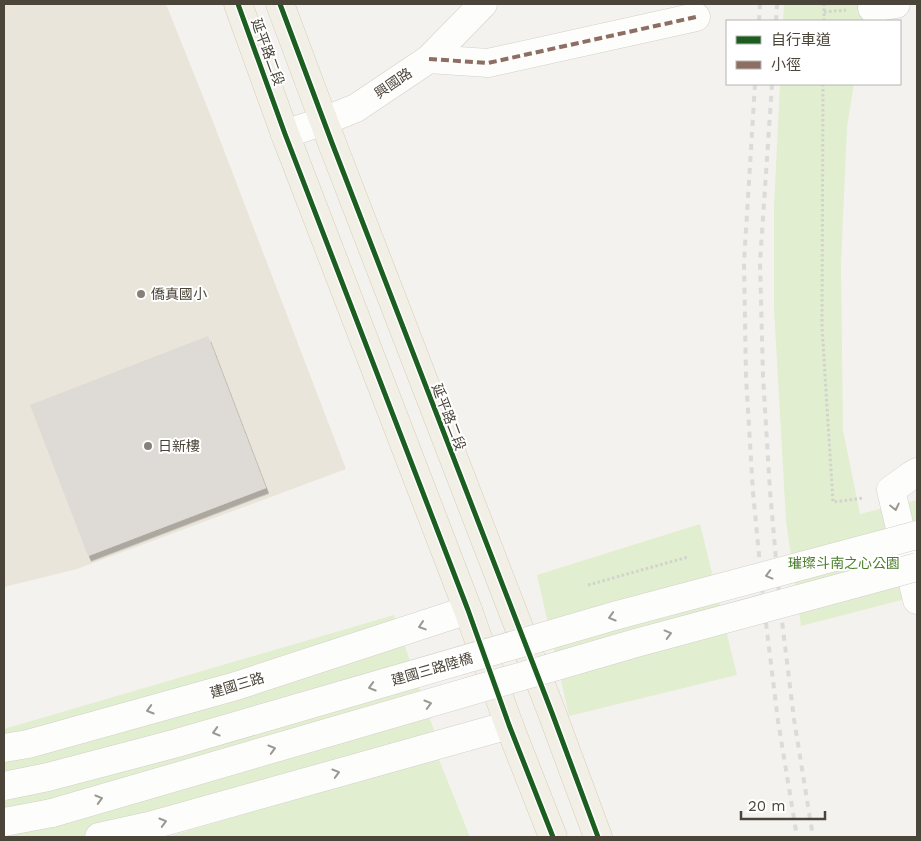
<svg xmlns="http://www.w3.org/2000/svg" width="921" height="841" viewBox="0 0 921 841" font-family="'Work Sans','Noto Sans TC',sans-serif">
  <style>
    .education { fill: #eae5da }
    .green { fill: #e1eecf }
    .building { fill: #dedbd6; filter: url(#shadow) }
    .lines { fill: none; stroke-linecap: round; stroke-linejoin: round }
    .minor-casing { stroke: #d2d0cb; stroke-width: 29 }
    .major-casing { stroke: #d6cebb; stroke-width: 29 }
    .path { stroke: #d3d2cc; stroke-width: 3; stroke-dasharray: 2.5 2.5; stroke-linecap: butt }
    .minor { stroke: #fdfdfc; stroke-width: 28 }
    .major { stroke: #f2efe6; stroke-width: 28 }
    .rail { stroke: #dbdbda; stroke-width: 4; stroke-dasharray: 6 6; stroke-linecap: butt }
    .minor-bridge-casing { stroke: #d2d0cb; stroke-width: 29; stroke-linecap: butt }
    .minor-bridge { stroke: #fdfdfc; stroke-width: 28 }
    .quiet { stroke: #8d6e63; stroke-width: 4; stroke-dasharray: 8 4; stroke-linecap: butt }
    .cycleway-casing { stroke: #fff; stroke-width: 8 }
    .cycleway { stroke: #1b5e20; stroke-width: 5 }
    .oneway { stroke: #9b9791 }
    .poi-dot { fill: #868178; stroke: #fff; stroke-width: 2 }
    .labels { text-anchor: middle; stroke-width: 4; stroke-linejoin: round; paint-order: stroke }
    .street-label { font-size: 14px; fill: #4b4439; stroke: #fff }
    .poi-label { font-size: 14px; fill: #4b4439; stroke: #fff; text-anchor: start }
    .park-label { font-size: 14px; fill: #4a7f2a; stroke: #fff }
  </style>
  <defs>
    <filter id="shadow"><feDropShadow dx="3" dy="5.5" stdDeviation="0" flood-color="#0004"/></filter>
  </defs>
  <rect width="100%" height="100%" fill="#f4f2ee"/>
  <!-- education -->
  <polygon class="education" points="4,4 166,4 212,119 346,469 77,569 4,587"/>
  <!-- green -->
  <g class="green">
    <polygon points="784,4 866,4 864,21 783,21"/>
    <polygon points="780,84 854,84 847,127 841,264 843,430 860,514 917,500 917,596 801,626 786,521 774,308 774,207"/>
    <polygon points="700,524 737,675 569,716 537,575"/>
    <polygon points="394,615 437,739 106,837 4,837 4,729"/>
    <polygon points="438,757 470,837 167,837"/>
  </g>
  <!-- building -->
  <polygon class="building" points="208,336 266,488 88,556 30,405"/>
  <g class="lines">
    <!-- minor casing -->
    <g class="minor-casing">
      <g id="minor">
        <polyline points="872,8 896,4"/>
        <polyline points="429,59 488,63 696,17"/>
        <polyline points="285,134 324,121 356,108 429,59 483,4"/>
        <polyline points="917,472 912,475 891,490 917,600"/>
        <polyline points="4,748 28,744 236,686 468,610"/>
        <polyline points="4,822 52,813"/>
        <polyline points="99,837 149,826 509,725"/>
      </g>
    </g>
    <!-- major casing -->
    <g class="major-casing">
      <g id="major">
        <polyline points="238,4 285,134 468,610 509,725 553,837"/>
        <polyline points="280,4 332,143 552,713 598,837"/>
      </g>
    </g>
    <!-- path -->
    <g class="path">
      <polyline points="824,12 846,10"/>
      <polyline points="824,21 824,4"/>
      <polyline points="823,84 822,327 833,502 864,498"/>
      <polyline points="588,585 688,557"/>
    </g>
    <!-- minor -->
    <use href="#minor" class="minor"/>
    <!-- major -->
    <use href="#major" class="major"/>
    <!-- rail -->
    <g class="rail">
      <polyline points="759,21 760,4"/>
      <polyline points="776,21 777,4"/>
      <polyline points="755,84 744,262 746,377 753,492 764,607 778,721 797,837"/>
      <polyline points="772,84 760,262 763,376 770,491 780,605 794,719 813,837"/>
    </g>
    <!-- minor-bridge casing -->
    <g class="minor-bridge-casing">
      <g id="minor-bridge">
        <polyline points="4,786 48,777 177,743 614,616 917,535"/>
        <polyline points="52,813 636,643 917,567"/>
      </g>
    </g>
    <!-- minor-bridge -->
    <use href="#minor-bridge" class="minor-bridge"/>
    <!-- quiet -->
    <polyline class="quiet" points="429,59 488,63 696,17"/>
    <!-- cycleway casing -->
    <g class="cycleway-casing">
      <g id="cycleway">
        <polyline points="238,4 285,134 468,610 509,725 553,837"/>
        <polyline points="280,4 332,143 552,713 598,837"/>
      </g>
    </g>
    <!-- cycleway -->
    <use href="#cycleway" class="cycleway"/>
  </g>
  <!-- one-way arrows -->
  <defs><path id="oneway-chevron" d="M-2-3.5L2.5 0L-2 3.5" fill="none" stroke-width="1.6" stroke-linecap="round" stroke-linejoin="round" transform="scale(1.25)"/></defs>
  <g class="oneway">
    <use href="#oneway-chevron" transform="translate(895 507) rotate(77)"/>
    <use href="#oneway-chevron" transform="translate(769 575) rotate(165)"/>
    <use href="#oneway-chevron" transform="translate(612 617) rotate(164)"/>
    <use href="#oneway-chevron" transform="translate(422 626) rotate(162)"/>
    <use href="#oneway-chevron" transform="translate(668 634) rotate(-15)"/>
    <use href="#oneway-chevron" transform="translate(372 687) rotate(164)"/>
    <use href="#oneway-chevron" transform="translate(428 704) rotate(-16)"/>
    <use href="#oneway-chevron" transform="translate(150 710) rotate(164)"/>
    <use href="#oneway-chevron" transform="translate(216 732) rotate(164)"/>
    <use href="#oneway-chevron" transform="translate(272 749) rotate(-16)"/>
    <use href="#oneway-chevron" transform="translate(336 773) rotate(-16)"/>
    <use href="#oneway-chevron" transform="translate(99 799) rotate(-16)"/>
    <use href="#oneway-chevron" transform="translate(163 822) rotate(-16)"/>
  </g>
  <!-- markers -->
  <g class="poi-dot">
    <circle cx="141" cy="294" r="5"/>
    <circle cx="148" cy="446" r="5"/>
  </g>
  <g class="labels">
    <!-- street labels -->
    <g class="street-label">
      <text transform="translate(268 52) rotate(70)" y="5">延平路二段</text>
      <text transform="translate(393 83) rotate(-34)" y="5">興國路</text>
      <text transform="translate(449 417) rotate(69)" y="5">延平路二段</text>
      <text transform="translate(432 669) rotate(-16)" y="5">建國三路陸橋</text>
      <text transform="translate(237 685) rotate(-17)" y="5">建國三路</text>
    </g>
    <!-- poi labels -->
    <g class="poi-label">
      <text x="151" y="299">僑真國小</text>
      <text x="158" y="451">日新樓</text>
    </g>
    <!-- park labels -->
    <g class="park-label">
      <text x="844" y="568">璀璨斗南之心公園</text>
    </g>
  </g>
  <!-- border -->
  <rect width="921" height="841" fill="none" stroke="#4b4439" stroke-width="10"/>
  <!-- legend -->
  <rect x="726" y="20" width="175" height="65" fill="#ffffff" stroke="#b7b4b0"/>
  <rect x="736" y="36" width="25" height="8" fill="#1b5e20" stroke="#b7b4b0"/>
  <text x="771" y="45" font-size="15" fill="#4b4439">自行車道</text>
  <rect x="736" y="61" width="25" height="8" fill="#8d6e63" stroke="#b7b4b0"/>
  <text x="771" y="70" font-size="15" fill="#4b4439">小徑</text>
  <!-- scale -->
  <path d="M741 811v8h84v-8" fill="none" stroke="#4b4439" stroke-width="2.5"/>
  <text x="748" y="811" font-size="15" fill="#4b4439" stroke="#ffffff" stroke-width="4" paint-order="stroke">20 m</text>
</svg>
